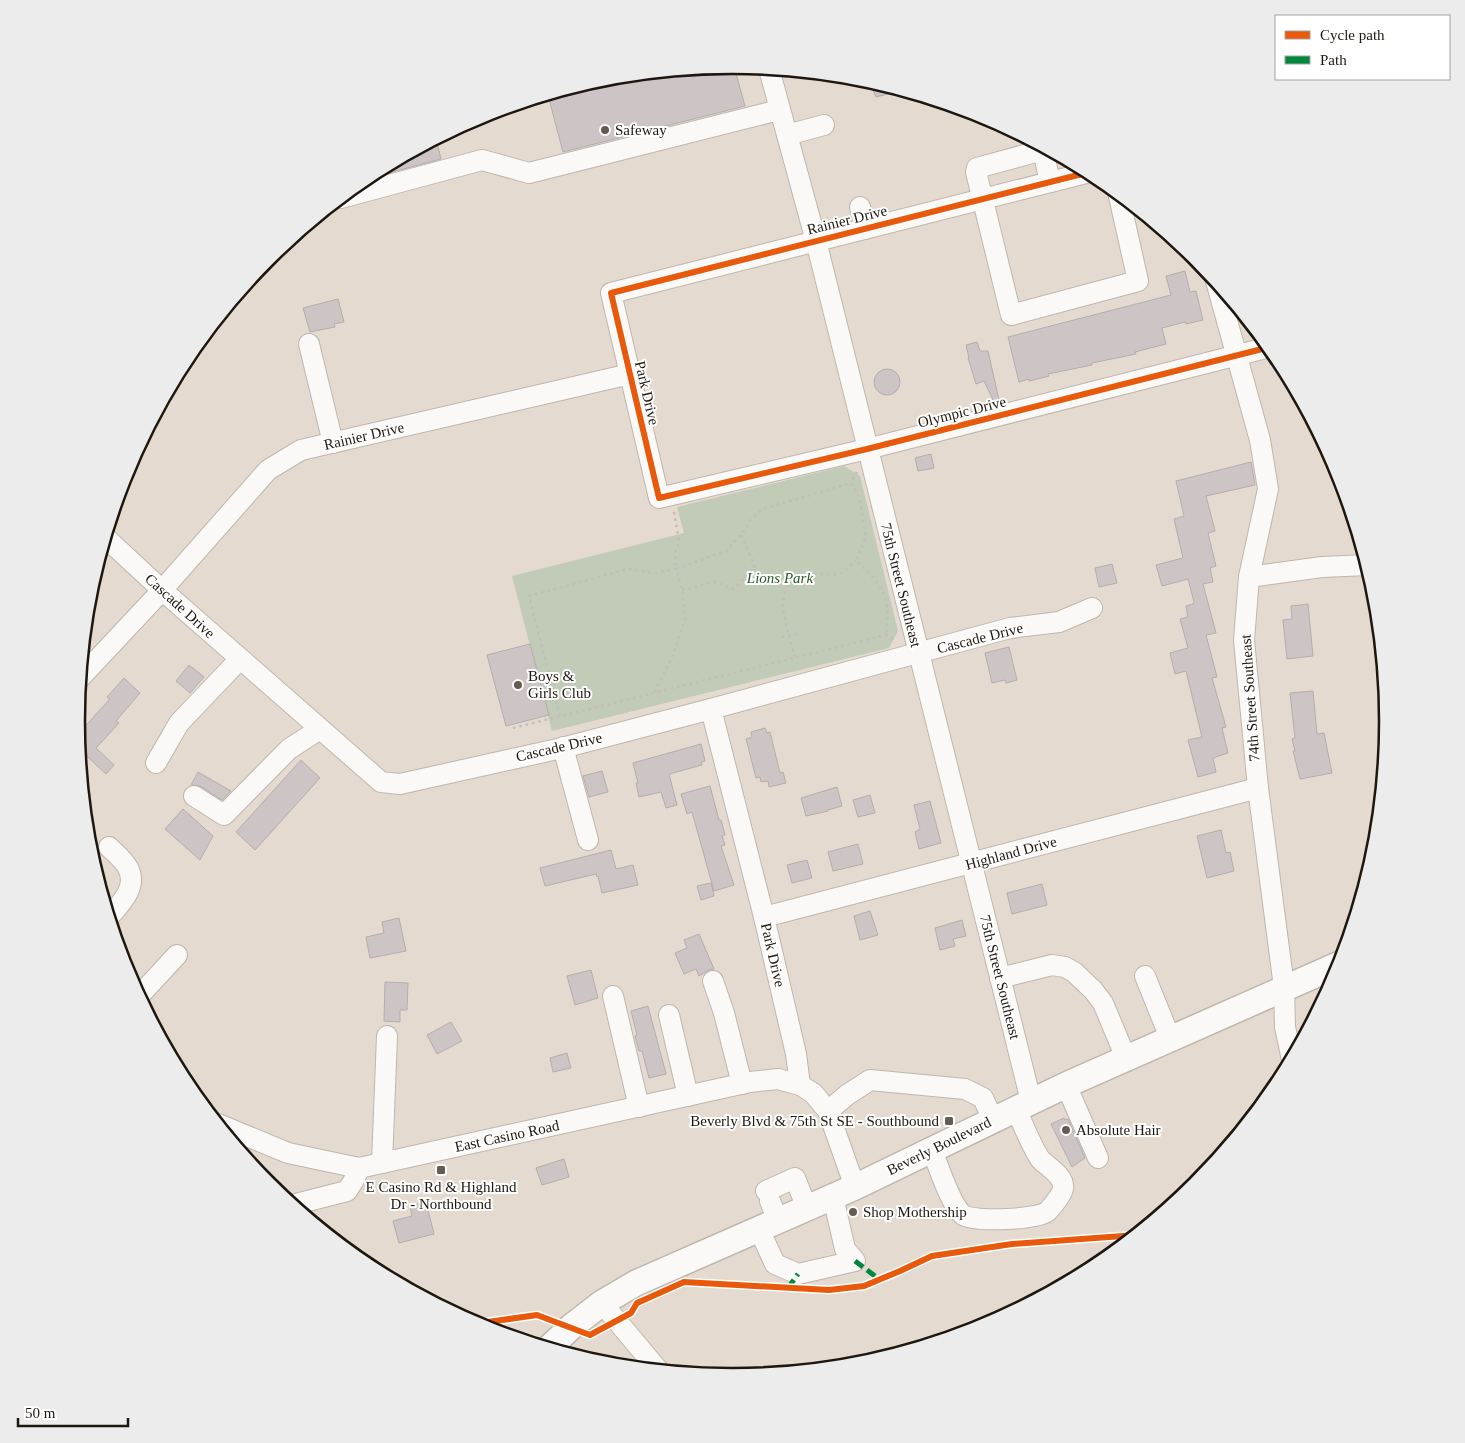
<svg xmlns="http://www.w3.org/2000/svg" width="1465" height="1443" viewBox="0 0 1465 1443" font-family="'Times New Roman',serif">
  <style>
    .green { fill: #c2cab8 }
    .building { fill: #cdc4c6; stroke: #b5adad }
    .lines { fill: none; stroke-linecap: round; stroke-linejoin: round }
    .minor-casing { stroke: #beb6ad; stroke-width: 22 }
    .major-casing { stroke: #beb6ad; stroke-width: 28 }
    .path { stroke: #c2beb9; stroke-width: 2.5; stroke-dasharray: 2.5 4; stroke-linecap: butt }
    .minor { stroke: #fbf9f8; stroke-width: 20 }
    .major { stroke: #fbf9f8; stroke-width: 25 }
    .quiet { stroke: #00873e; stroke-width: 5; stroke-dasharray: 10 5; stroke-linecap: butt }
    .cycleway-casing { stroke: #fff; stroke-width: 9 }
    .cycleway { stroke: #e8590c; stroke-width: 6 }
    .poi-dot { fill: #645b52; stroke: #fff; stroke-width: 2 }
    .labels { text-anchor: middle; stroke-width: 4; stroke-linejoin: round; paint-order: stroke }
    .poi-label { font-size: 15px; fill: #1e170f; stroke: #fff; text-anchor: start }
    .street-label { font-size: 15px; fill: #1e170f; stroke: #fff }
    .park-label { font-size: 15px; font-style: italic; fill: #29592b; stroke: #fff }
    .rim { fill: none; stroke: #1e170f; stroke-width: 2.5 }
  </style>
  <rect width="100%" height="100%" fill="#e5dacf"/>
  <!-- green -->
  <polygon class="green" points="844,466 860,476 898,631 889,648 552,731 512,576 684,533 677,507"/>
  <!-- building -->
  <g class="building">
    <polygon points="712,67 714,75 735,70 745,106 563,152 548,95 605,78"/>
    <polygon points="869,80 892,87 903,90 876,97"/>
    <polygon points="436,139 441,159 370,178 369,175"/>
    <polygon points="1185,271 1190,292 1196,291 1203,320 1186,324 1185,322 1162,328 1166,344 1135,352 1136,354 1092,363 1092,365 1048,374 1049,376 1029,381 1029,379 1019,382 1008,337 1171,295 1166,276"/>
    <polygon points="338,299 344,322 334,324 335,327 310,332 303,308"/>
    <polygon points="977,342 980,351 988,351 999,400 994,402 984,381 976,384 968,358 969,358 966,345"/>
    <circle cx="887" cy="382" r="13"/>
    <polygon points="931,454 934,468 918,471 915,458"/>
    <polygon points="1251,462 1255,485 1206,496 1215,531 1208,533 1216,566 1210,568 1213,582 1203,584 1216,633 1206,635 1217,677 1212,678 1226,727 1222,728 1228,753 1213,758 1216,772 1198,777 1188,740 1202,737 1186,671 1175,674 1170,653 1188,648 1180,619 1188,617 1186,606 1193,604 1194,602 1188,579 1162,586 1156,565 1183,558 1174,519 1184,516 1176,481"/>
    <polygon points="1112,564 1117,583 1099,587 1095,568"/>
    <polygon points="1308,604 1313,656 1287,659 1283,620 1292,619 1291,606"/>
    <polygon points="530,644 549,715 506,726 487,655"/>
    <polygon points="1009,647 1017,680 1006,683 1005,680 992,683 985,653"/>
    <polygon points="189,665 204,677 190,693 176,681"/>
    <polygon points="124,678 140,693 116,721 119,723 96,748 114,765 106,774 79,749 77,735 110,699 107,697"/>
    <polygon points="1313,691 1317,734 1324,733 1332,773 1300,779 1293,751 1295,751 1292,739 1295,738 1290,693"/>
    <polygon points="765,728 767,733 770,732 780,773 783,772 786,783 769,787 768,781 761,782 760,777 756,778 746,739 752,737 751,732"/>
    <polygon points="701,744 705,761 701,762 702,765 669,774 677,805 666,808 661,792 639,797 636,783 638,783 633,763"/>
    <polygon points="301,760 320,778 255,850 236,832"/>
    <polygon points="602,771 608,792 589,797 583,776"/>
    <polygon points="198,772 231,791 222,800 200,786 191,785"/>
    <polygon points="710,786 719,820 721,820 725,835 722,836 725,845 721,846 734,885 714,891 692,812 687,814 681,794"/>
    <polygon points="837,787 842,806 828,810 828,811 806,816 801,798"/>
    <polygon points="870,795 875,813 858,817 853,800"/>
    <polygon points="930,801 941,843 919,849 915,832 920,829 914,805"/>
    <polygon points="183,809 213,836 200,860 165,829"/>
    <polygon points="1221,830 1226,853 1230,852 1234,871 1207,878 1197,836"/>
    <polygon points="858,844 863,864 833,871 828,852"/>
    <polygon points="611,850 616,869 633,865 638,885 602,893 598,876 597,877 596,874 545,886 540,868"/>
    <polygon points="807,860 812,878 792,883 787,865"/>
    <polygon points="711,883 714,896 701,900 697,886"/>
    <polygon points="1042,884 1047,905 1012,914 1007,893"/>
    <polygon points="870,911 878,935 860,940 854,916"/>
    <polygon points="399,918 406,951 370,958 366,937 384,933 382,922"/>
    <polygon points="962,920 966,936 953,939 955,946 940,950 935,928"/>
    <polygon points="699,934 714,969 709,970 699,976 696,969 684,974 675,953 687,948 684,940"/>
    <polygon points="591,970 598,998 575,1005 567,976"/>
    <polygon points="385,982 408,983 407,1010 400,1010 400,1022 384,1021"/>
    <polygon points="648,1006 666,1074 649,1078 642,1051 639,1051 635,1036 637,1035 631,1011"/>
    <polygon points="451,1022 462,1041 437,1054 427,1035"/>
    <polygon points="567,1053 571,1068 553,1072 550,1058"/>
    <polygon points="1064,1118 1065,1120 1068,1119 1085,1158 1072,1167 1051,1124"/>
    <polygon points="564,1159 569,1177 542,1185 536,1168"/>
    <polygon points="426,1202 434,1234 399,1243 393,1221 412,1216 410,1206"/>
  </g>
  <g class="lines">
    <!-- minor casing -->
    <g class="minor-casing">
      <g id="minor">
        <polyline points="769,69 816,241 1031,1101"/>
        <polyline points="787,135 824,125"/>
        <polyline points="1090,172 611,293 659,498 867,449 1270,347"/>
        <polyline points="1050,182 1044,155 1039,151 977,168 976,172 1011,315 1138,281 1118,192"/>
        <polyline points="341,198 482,160 529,173 779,110"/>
        <polyline points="860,207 865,229"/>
        <polyline points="1216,281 1260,440 1268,489 1249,577 1244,640 1258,788 1284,987 1285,1027 1292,1060"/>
        <polyline points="309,344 333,443"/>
        <polyline points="106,538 162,590 381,782 400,784 562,748 711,709 1010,628 1059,622 1092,608"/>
        <polyline points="1249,577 1322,567 1368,565"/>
        <polyline points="155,598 268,470 301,450 630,374"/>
        <polyline points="80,678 153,600"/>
        <polyline points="711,709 764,917 796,1054 800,1085"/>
        <polyline points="563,747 588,840"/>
        <polyline points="156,763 179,723 240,659"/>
        <polyline points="194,796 224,815 289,749 320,729"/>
        <path d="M109,847c6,6 15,13 19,21 10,19 -7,35 -19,49"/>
        <polyline points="764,917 1258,788"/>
        <polyline points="1145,976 1170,1038"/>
        <polyline points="1000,978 1052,965 1065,967 1074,972 1093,990 1103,1003 1126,1058"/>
        <polyline points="713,981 724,1013 742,1084"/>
        <polyline points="139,996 177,955"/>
        <polyline points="613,996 639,1107"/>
        <polyline points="669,1015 688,1096"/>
        <polyline points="1066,1085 1098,1158"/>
        <polyline points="828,1111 847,1095 870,1080 965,1089 983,1098 993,1120"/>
        <polyline points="218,1124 288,1153 359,1168 750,1082 778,1079 800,1085 813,1093 828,1111 855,1187"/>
        <path d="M932,1150c6,15 19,56 31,65 11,7 75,5 85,-4 3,-3 15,-18 15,-22 2,-13 -14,-21 -22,-29 -7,-8 -20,-40 -25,-51"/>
        <polyline points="382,1163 387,1036"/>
        <polyline points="766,1191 795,1178 807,1208"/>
        <polyline points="770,1201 778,1221"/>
        <polyline points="292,1205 347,1191 354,1180 359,1168"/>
        <polyline points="759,1229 775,1264 798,1274 855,1261 845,1249 833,1197"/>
        <polyline points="602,1303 659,1371"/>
      </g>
    </g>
    <!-- major casing -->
    <g class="major-casing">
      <polyline id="major" points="549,1348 571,1327 602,1303 636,1283 855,1187 1066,1085 1342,963"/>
    </g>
    <!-- path -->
    <g class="path">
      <path d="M857,472l-6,11 8,13 7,40 -10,25c27,23 36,39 30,74"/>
      <polyline points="674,512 679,541 675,553 676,569 726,551 745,530 752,518 763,509 851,483"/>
      <path d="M682,590l33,-8 18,7c9,-7 13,-14 22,-20l-4,-12 -10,-22"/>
      <polyline points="782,637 801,633"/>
      <path d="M795,657c-7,-26 -29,-80 15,-83 9,-1 22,2 31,-1 5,-2 11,-9 15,-12"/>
      <polyline points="560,716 529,596 628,569 656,573 676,569 683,593 685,619 673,655 654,693"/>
      <polyline points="513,728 886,635 896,641"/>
    </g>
    <!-- minor -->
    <use href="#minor" class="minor"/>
    <!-- major -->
    <use href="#major" class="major"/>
    <!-- quiet -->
    <g class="quiet">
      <polyline points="855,1261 879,1279"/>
      <polyline points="788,1288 798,1274"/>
    </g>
    <!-- cycleway casing -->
    <g class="cycleway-casing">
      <g id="cycleway">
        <polyline points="1090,172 611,293 659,498 867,449 1270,347"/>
        <polyline points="474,1324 537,1315 590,1335 631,1313 637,1303 684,1282 829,1290 864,1286 900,1271 932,1256 1012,1244 1137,1235"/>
      </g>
    </g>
    <!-- cycleway -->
    <use href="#cycleway" class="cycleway"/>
  </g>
  <!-- markers -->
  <g class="poi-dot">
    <circle cx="605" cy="130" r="5"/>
    <circle cx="518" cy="685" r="5"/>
    <rect x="944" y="1116" width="10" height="10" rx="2.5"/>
    <circle cx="1066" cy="1130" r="5"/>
    <rect x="436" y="1165" width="10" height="10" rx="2.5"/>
    <circle cx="853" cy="1212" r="5"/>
  </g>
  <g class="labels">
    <!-- poi labels -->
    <g class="poi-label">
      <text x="615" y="135">Safeway</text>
      <text x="528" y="681">Boys &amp;<tspan x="528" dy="17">Girls Club</tspan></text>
      <text x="939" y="1126" text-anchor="end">Beverly Blvd &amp; 75th St SE - Southbound</text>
      <text x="1076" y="1135">Absolute Hair</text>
      <text x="441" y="1192" text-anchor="middle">E Casino Rd &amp; Highland<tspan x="441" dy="17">Dr - Northbound</tspan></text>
      <text x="863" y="1217">Shop Mothership</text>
    </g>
    <!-- street labels -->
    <g class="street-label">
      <text transform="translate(847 220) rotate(-14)" y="5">Rainier Drive</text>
      <text transform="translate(647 393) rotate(77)" y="5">Park Drive</text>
      <text transform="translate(962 412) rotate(-14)" y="5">Olympic Drive</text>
      <text transform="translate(364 436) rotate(-13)" y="5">Rainier Drive</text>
      <text transform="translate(901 585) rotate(76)" y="5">75th Street Southeast</text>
      <text transform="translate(180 606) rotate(42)" y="5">Cascade Drive</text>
      <text transform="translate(980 638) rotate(-14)" y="5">Cascade Drive</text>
      <text transform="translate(1250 698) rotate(-94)" y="5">74th Street Southeast</text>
      <text transform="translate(559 747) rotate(-13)" y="5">Cascade Drive</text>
      <text transform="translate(1011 853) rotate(-15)" y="5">Highland Drive</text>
      <text transform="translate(773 955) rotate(77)" y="5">Park Drive</text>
      <text transform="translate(1000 977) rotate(76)" y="5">75th Street Southeast</text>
      <text transform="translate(507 1136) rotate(-12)" y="5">East Casino Road</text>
      <text transform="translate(939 1146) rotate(-26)" y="5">Beverly Boulevard</text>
    </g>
    <!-- park labels -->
    <g class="park-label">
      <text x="780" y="583">Lions Park</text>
    </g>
  </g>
  <!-- crop -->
  <path d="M0 0H1465V1443H0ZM85 721a647 647 0 1 1 1294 0a647 647 0 1 1-1294 0Z" fill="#edecec" fill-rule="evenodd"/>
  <path class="rim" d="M85 721a647 647 0 1 1 1294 0a647 647 0 1 1-1294 0Z"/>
  <!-- legend -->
  <rect x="1275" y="15" width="175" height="65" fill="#ffffff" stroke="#a5a29f"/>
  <rect x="1285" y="31" width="25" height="8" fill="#e8590c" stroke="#a5a29f"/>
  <text x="1320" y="40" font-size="15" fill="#1e170f">Cycle path</text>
  <rect x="1285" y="56" width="25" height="8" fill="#00873e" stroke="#a5a29f"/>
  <text x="1320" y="65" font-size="15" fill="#1e170f">Path</text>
  <!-- scale -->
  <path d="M18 1418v8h110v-8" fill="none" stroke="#1e170f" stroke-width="2.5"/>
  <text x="25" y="1418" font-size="15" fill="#1e170f" stroke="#ffffff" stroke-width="4" paint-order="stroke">50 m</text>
</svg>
